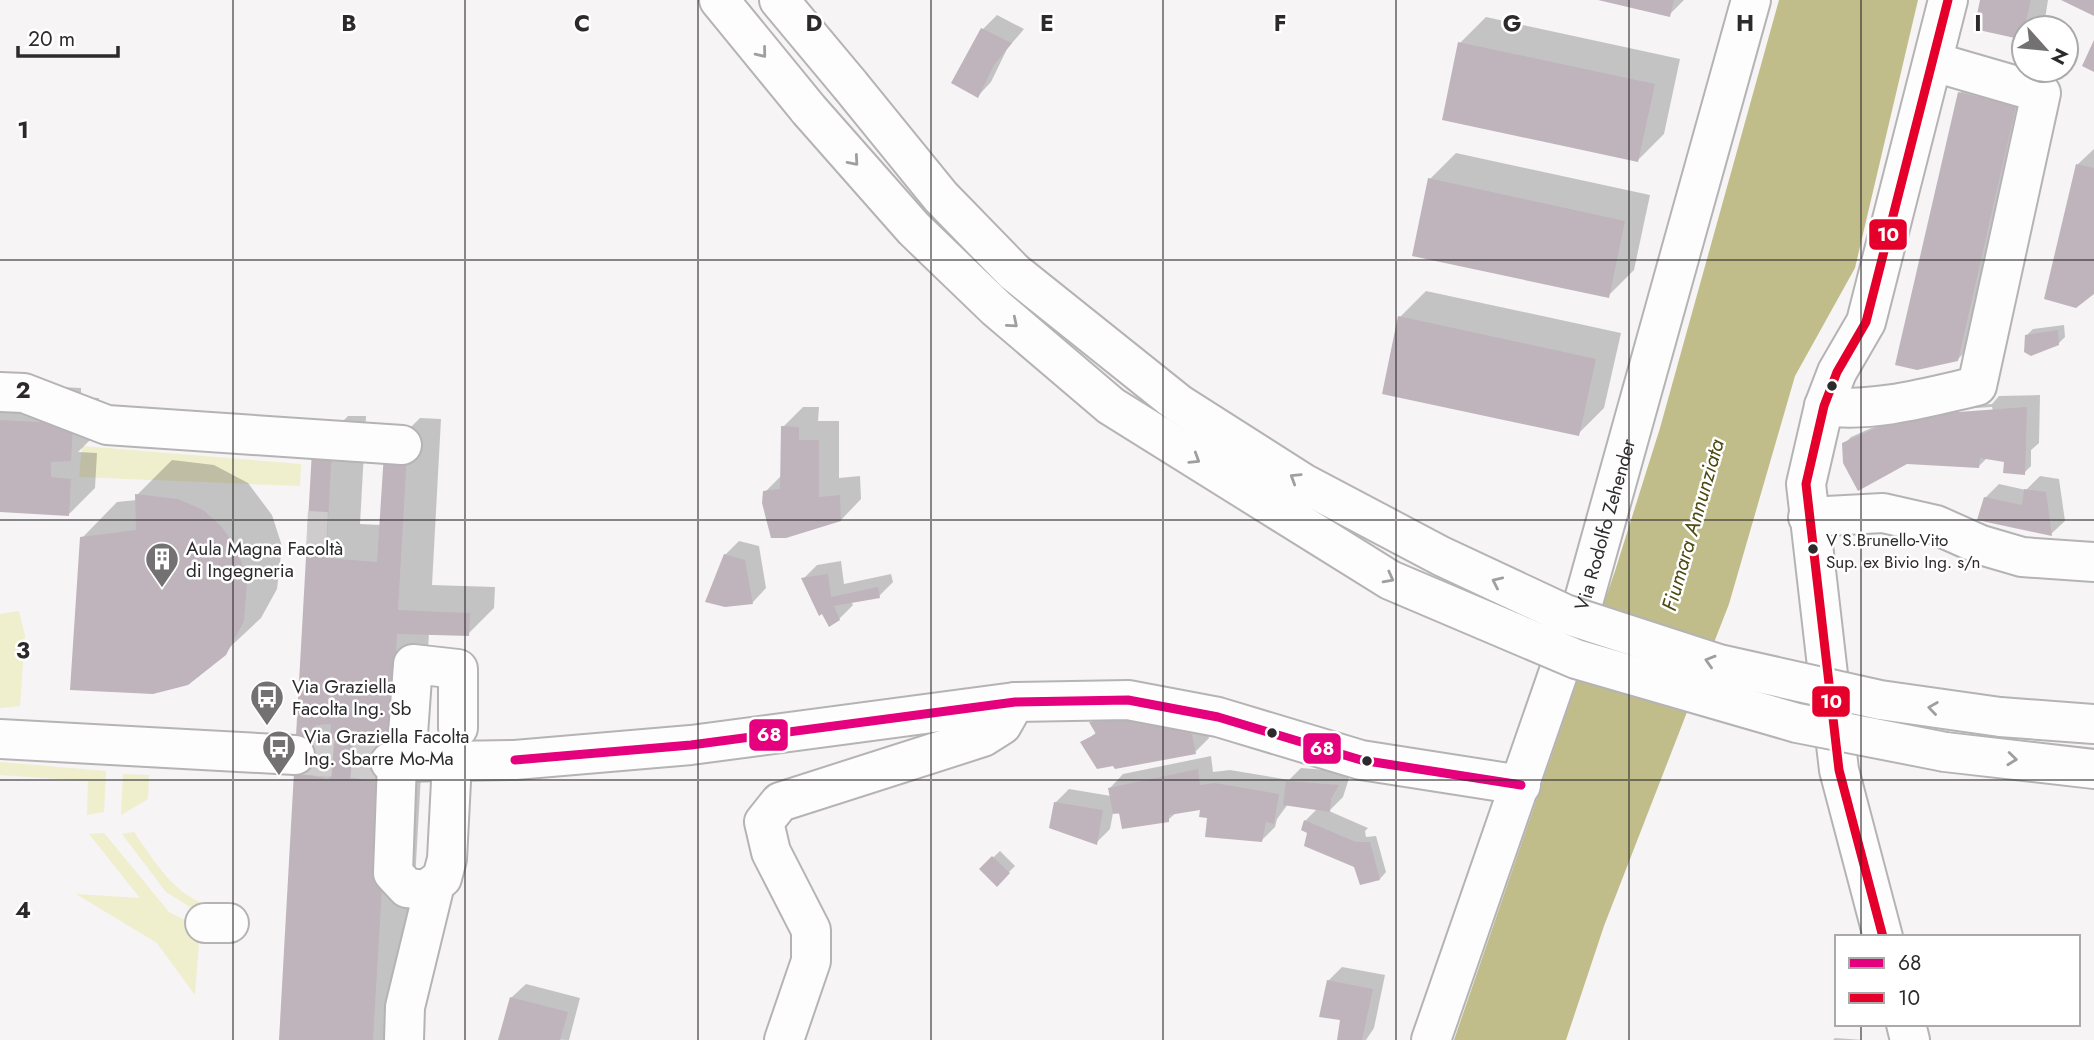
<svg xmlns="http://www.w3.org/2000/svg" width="2094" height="1040" viewBox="0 0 2094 1040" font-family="Jost,sans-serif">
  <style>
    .green { fill: #efeecd }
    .water { fill: #c0bd8b }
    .shadow { fill: #0003; fill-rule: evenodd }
    .building { fill: #bfb4bc; fill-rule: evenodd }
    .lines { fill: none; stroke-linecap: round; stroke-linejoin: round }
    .minor-tunnel { stroke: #cecccd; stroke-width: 38; stroke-dasharray: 38 19; stroke-linecap: butt }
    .minor-casing { stroke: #b5b3b4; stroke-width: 42 }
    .highway-casing { stroke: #b5b3b4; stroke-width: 42 }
    .minor { stroke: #fefdfe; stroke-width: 38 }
    .highway { stroke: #fefdfe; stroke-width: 38 }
    .highway-bridge-casing { stroke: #b5b3b4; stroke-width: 42; stroke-linecap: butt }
    .highway-bridge { stroke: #fefdfe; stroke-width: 38 }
    .bus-1-casing { stroke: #fff; stroke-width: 14 }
    .bus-2-casing { stroke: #fff; stroke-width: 14 }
    .bus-1 { stroke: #e5007d; stroke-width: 9 }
    .bus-2 { stroke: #e4002b; stroke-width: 9 }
    .oneway { stroke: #a09e9f }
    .grid { fill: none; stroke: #2c2a2b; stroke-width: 2; stroke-opacity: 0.55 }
    .bus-dot { fill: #2c2a2b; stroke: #fff; stroke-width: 2.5 }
    .labels { text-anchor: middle; stroke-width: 5; stroke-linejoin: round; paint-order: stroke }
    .bus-label { font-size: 17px; fill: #2c2a2b; stroke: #fff; text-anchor: start }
    .street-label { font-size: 19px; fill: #2c2a2b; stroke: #fff }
    .poi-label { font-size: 19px; fill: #2c2a2b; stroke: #fff; text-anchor: start }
    .water-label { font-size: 21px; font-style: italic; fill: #4c4a11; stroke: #fff }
    .grid-label { font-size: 23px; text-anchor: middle; font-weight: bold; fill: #2c2a2b; stroke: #fff; stroke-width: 5; stroke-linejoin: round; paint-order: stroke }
    .line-badge { stroke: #fff; stroke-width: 2.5 }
    .badge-label { font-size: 19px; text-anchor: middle; font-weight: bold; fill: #fff }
  </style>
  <rect width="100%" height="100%" fill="#f6f4f5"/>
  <!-- green -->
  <g class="green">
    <polygon points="82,446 301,464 300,486 79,477"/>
    <polygon points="19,611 25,636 20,706 0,708 0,614"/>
    <polygon points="0,762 106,771 104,812 87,815 88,781 0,775"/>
    <polygon points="123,774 149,775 148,799 121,815"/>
    <path d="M134,832c21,30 40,64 77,74l-8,9 -37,-23 -44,-58z"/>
    <polygon points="104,833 169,912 200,928 195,995 157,943 76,894 140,898 89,834"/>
  </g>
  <!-- water -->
  <polygon class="water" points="1779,0 1918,0 1855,268 1795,376 1729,604 1604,926 1566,1040 1454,1040 1615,571 1660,428"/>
  <!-- shadow -->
  <g class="shadow">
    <polygon points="1601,0 1684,0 1669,15"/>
    <polygon points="1982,0 2048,0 2045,19 2036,28 2024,28 2024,39"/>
    <polygon points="997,15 1024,29 1007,49 991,82 978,96 983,29"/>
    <polygon points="1486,17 1680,59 1664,134 1638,160 1460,43"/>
    <polygon points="1974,79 2029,93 1971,346 1957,360 1960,93"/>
    <polygon points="2094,149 2094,293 2077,165"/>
    <polygon points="1456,153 1650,195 1634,270 1608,296 1430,179"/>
    <polygon points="1426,291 1621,333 1604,408 1578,434 1400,317"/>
    <polygon points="2064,325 2065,337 2058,344 2026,336 2033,329"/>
    <polygon points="0,384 81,388 81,397 99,398 96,434 78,452 97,453 95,488 69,514 0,510"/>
    <path d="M2040,395l-1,48 -8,7v16l-7,7 -16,-13 -20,-3 -9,9 -135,-22 7,-7 34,-15 74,-16 33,-2 7,-8zM1992,407l1,4 -34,2v-4z"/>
    <polygon points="803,407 819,407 818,421 839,421 839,478 860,476 861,499 841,520 765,492 782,475 783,427"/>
    <polygon points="348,416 366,416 360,524 381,525 385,453 420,418 441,419 432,585 495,587 494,608 468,634 429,633 406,1040 281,1040 313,451"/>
    <polygon points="172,460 214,465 248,483 272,515 282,546 277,589 261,618 198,677 176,688 82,538 117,502 137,500 137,495"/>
    <polygon points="2040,476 2059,479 2065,521 2051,534 1985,498 1999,484 2026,490"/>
    <polygon points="739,541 759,546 766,588 753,602 718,603 725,555"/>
    <polygon points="841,561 844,584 891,574 893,582 879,596 851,601 853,605 839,619 803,579 817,565"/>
    <polygon points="1104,709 1206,721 1209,738 1195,752 1083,743 1098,731 1091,723"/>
    <polygon points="1211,756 1213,772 1230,770 1289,780 1301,768 1351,772 1343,797 1329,811 1368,828 1365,831 1366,837 1376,836 1386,872 1380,879 1309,832 1305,821 1317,809 1288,804 1277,819 1275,827 1262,840 1209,816 1202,807 1177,812 1168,820 1113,813 1110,829 1096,843 1055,803 1069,789 1111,796 1110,788 1123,774"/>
    <polygon points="1000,851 1015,866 997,884 981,869"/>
    <polygon points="1342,967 1385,975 1374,1028 1366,1040 1338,1040 1342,1019 1328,981"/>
    <polygon points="526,984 580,998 569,1040 500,1038 512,997"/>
    <polygon points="1835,1038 1863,1040 1833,1040"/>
  </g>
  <!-- building -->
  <g class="building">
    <polygon points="1598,0 1674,0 1670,17"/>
    <polygon points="1980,0 2031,0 2026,21 2031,22 2029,28 2024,28 2024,40 1974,29"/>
    <polygon points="2061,0 2094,0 2094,16"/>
    <polygon points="981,28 1012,43 994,65 978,98 951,83"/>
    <polygon points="2094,40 2094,72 2082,66"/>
    <polygon points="1458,42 1655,84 1638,162 1442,120"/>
    <polygon points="1958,92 2016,106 1958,361 1917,370 1895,365"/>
    <polygon points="2076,164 2094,168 2094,294 2076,308 2044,299"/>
    <polygon points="1428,178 1625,221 1609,298 1412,256"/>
    <polygon points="1398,316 1596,359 1579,436 1382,394"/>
    <polygon points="2058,330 2059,345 2031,356 2024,352 2025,335"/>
    <polygon points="2027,407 2025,475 2003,473 2004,462 1980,458 1979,468 1907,464 1858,491 1843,463 1842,443 1903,416"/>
    <polygon points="0,420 73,424 71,461 51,462 51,477 71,479 69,516 0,512"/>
    <polygon points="781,426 799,427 799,440 819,440 819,497 840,495 841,521 786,538 771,538 762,503 763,491 780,489"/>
    <path d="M312,450h20l-6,108 51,4 7,-109 23,1 -9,156 72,3 -1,23 -72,-2 -24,406h-94zM331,724l-2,55 -16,-3 3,-51z"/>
    <polygon points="2024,489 2046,492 2052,536 1977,520 1984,497 2022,505"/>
    <polygon points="135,494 178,499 203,510 221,526 238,550 247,582 244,621 226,655 188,685 153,694 70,690 80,537 136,530"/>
    <polygon points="724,554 745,560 753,604 725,607 705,602"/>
    <polygon points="828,574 831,597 878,587 880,598 834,606 840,620 829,627 822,614 819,616 801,578"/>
    <polygon points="1136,719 1192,734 1196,754 1115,769 1113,766 1097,769 1080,742 1096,734 1089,722"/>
    <polygon points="1198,769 1200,785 1215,783 1279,794 1274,824 1266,822 1262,842 1205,837 1207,818 1199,817 1200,810 1169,815 1169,822 1122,829 1119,813 1113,814 1108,788"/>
    <polygon points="1286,781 1339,785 1331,799 1330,812 1283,805"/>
    <polygon points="1054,802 1103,810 1097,845 1049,828"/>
    <polygon points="1304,820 1356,842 1370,842 1380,880 1360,885 1354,867 1304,846 1307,833 1301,830"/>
    <polygon points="992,856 1010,873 997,887 979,869"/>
    <polygon points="1327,980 1373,989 1362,1040 1337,1040 1340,1020 1319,1017"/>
    <polygon points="510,997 568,1012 560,1040 498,1040"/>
  </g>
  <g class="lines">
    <!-- minor-tunnel -->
    <g class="minor-tunnel">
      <polyline points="307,530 327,531"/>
      <polyline points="295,755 390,762"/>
    </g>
    <!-- minor casing -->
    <g class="minor-casing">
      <g id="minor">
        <polyline points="0,392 24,393 107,425 402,445"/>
        <path d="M1824,406c49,7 105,-9 153,-20l64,-293 -107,-31"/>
        <polyline points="1808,517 1883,513 1936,525 1981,545 2022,557 2094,562"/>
        <polyline points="0,739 295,755"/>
        <polyline points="390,762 515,760 691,745 1015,702 1128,700 1218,717 1361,760 1521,785"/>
        <polyline points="397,762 393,873 407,888 426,890 442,878 447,859 452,762"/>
        <polyline points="406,762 413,664 458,669 458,728"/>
        <polyline points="205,923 229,923"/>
        <polyline points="1883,937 1839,770 1806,484 1824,406 1837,372 1866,322 1948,0"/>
        <polyline points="1906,1024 1910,1040"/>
        <polyline points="404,1040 405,1007 435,884"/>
        <polyline points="784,1040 811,961 811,930 771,852 764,822 780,802 983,737 1002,725 1015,702"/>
        <path id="s1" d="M1431,1040l154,-444 166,-596"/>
      </g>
    </g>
    <!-- highway casing -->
    <g class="highway-casing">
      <g id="highway">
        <polyline points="719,0 809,110"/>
        <polyline points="779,0 850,85"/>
        <polyline points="2000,717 2094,724"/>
        <polyline points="1945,752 2094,769"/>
      </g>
    </g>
    <!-- minor -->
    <use href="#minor" class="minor"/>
    <!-- highway -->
    <use href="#highway" class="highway"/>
    <!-- highway-bridge casing -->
    <g class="highway-bridge-casing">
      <g id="highway-bridge">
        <polyline points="850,85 941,197 1014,272 1179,404 1303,483 1441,556 1565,614 1719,664 1880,700 2000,717"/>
        <polyline points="809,110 914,229 996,308 1111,406 1390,580 1576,659 1797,723 1945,752"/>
      </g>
    </g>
    <!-- highway-bridge -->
    <use href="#highway-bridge" class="highway-bridge"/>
    <!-- bus-1 casing -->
    <g class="bus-1-casing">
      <polyline id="bus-1" points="515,760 691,745 1015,702 1128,700 1218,717 1361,760 1521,785"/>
    </g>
    <!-- bus-2 casing -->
    <g class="bus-2-casing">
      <polyline id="bus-2" points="1883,937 1839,770 1806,484 1824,406 1837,372 1866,322 1948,0"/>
    </g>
    <!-- bus-1 -->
    <use href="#bus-1" class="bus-1"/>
    <!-- bus-2 -->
    <use href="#bus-2" class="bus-2"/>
  </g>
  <!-- one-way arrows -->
  <defs><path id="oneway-chevron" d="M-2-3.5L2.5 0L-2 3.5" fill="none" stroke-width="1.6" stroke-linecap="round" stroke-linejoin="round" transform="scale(1.75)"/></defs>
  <g class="oneway">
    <use href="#oneway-chevron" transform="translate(762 53) rotate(51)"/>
    <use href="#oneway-chevron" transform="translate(854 161) rotate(49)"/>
    <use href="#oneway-chevron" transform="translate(1013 323) rotate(40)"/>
    <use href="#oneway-chevron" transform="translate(1195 459) rotate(32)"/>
    <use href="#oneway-chevron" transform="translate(1295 478) rotate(-148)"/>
    <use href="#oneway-chevron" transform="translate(1389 578) rotate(28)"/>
    <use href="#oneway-chevron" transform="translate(1497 582) rotate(-155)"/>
    <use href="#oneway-chevron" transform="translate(1710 661) rotate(-163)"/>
    <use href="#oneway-chevron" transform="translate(1933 708) rotate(-172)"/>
    <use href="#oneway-chevron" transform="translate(2012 759) rotate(6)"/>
  </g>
  <!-- grid -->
  <path class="grid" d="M233,0v1040M465,0v1040M698,0v1040M931,0v1040M1163,0v1040M1396,0v1040M1629,0v1040M1861,0v937M0,260h2094M0,520h2094M0,780h2094M1861,1024v16"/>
  <!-- icons -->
  <defs>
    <g id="building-pin" transform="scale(1.75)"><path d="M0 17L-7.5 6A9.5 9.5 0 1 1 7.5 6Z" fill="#737172" stroke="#fff"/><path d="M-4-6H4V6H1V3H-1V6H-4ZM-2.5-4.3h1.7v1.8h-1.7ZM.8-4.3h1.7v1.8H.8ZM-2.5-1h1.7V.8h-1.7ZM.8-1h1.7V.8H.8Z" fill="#fff"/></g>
    <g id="bus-pin" transform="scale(1.75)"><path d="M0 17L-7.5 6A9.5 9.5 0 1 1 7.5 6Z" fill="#737172" stroke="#fff"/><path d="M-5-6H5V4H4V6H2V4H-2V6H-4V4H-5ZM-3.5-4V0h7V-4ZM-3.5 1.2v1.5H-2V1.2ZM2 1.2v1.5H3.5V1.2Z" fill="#fff"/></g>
  </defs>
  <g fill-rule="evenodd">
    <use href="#building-pin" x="162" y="559"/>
    <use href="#bus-pin" x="267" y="697"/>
    <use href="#bus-pin" x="279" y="747"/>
  </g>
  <!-- markers -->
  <g class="bus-dot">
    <circle cx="1832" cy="386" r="6"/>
    <circle cx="1813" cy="549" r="6"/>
    <circle cx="1272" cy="733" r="6"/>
    <circle cx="1367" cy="761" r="6"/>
  </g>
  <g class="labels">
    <!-- bus labels -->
    <g class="bus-label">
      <text x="1826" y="546">V S.Brunello-Vito<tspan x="1826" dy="22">Sup. ex Bivio Ing. s/n</tspan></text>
    </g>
    <!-- street labels -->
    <g class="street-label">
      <text dy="7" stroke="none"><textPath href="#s1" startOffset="544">Via Rodolfo Zehender</textPath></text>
    </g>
    <!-- poi labels -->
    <g class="poi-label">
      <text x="186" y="555">Aula Magna Facoltà<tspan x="186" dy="22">di Ingegneria</tspan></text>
      <text x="292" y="693">Via Graziella<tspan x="292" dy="22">Facolta Ing. Sb</tspan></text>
      <text x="304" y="743">Via Graziella Facolta<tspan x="304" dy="22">Ing. Sbarre Mo-Ma</tspan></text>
    </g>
    <!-- water labels -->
    <g class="water-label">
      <text transform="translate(1693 525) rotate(-74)" y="7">Fiumara Annunziata</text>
    </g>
  </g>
  <g class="grid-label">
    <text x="349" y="31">B</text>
    <text x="582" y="31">C</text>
    <text x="814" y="31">D</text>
    <text x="1047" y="31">E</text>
    <text x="1280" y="31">F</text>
    <text x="1512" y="31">G</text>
    <text x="1745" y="31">H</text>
    <text x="1978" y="31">I</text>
    <text x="23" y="138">1</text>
    <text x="23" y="398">2</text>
    <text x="23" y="658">3</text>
    <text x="23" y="918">4</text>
  </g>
  <g class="line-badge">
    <rect x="1868" y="218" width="40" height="33" rx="7" fill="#e4002b"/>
    <rect x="1811" y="685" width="40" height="33" rx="7" fill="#e4002b"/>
    <rect x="748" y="718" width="41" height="34" rx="7" fill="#e5007d"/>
    <rect x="1302" y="732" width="40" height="33" rx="7" fill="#e5007d"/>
  </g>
  <g class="badge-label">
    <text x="1888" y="241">10</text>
    <text x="1831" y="708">10</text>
    <text x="769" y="741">68</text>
    <text x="1322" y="755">68</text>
  </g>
  <!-- legend -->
  <rect x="1835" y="935" width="245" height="91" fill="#ffffff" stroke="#abaaaa" stroke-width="2"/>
  <rect x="1849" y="958" width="35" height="10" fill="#e5007d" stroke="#abaaaa" stroke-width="2"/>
  <text x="1898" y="970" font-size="21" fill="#2c2a2b">68</text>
  <rect x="1849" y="993" width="35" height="10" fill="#e4002b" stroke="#abaaaa" stroke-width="2"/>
  <text x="1898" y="1005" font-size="21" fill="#2c2a2b">10</text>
  <!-- north arrow -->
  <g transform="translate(2045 49) rotate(117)"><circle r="33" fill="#ffffff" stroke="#abaaaa" stroke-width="2"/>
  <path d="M0-5L12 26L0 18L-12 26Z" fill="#737172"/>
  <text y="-10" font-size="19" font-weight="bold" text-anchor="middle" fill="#2c2a2b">N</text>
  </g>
  <!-- scale -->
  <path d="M18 46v10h100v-10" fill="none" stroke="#2c2a2b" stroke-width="3.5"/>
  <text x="28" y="46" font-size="21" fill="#2c2a2b" stroke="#ffffff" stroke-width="5" paint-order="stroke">20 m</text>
</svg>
